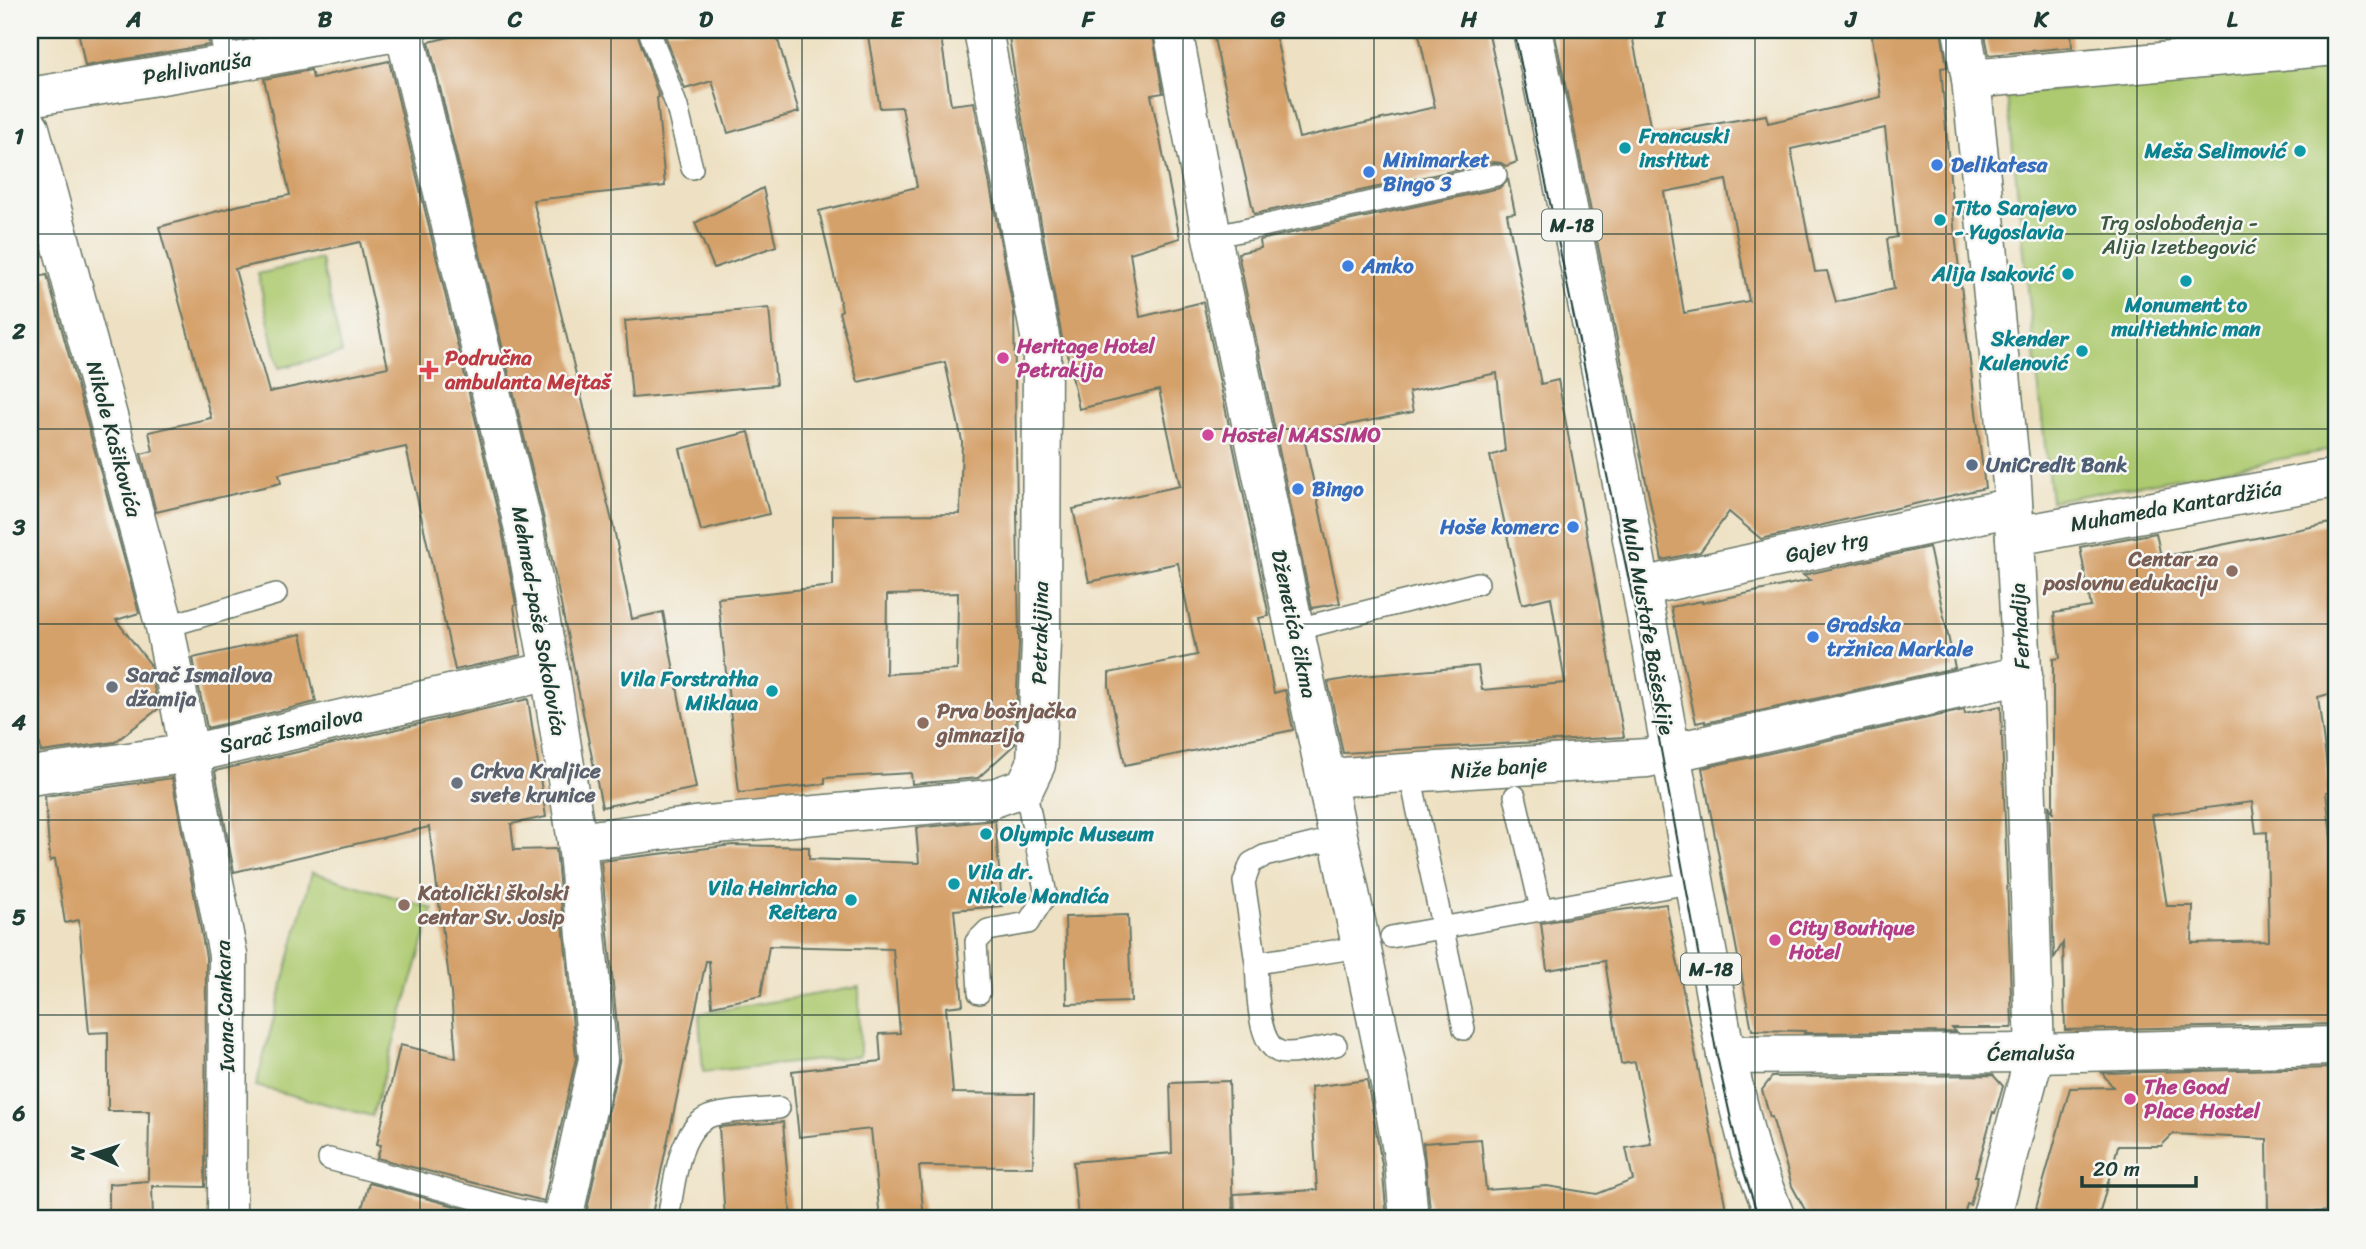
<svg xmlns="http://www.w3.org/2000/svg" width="2366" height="1249" viewBox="0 0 2366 1249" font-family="Sriracha,sans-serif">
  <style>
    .green { fill: #adca70; stroke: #668452; stroke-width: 2 }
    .building { fill: #d5a16b; fill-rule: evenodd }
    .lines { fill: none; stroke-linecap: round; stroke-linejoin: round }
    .lane-casing { stroke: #677666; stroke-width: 24 }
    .street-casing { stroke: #677666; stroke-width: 41 }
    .secondary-casing { stroke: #677666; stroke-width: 41 }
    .primary-casing { stroke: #677666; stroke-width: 41 }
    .lane { stroke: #fff; stroke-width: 21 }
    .street { stroke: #fff; stroke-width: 38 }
    .secondary { stroke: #fff; stroke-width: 38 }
    .primary { stroke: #fff; stroke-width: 38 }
    .tram { stroke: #1f3d34; stroke-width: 2 }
    .grid { fill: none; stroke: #1f3d34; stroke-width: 2; stroke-opacity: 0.55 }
    .culture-dot { fill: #0f9aa8; stroke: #f6f6f2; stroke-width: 2.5 }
    .shop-dot { fill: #3f7fe0; stroke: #f6f6f2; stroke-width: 2.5 }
    .hotel-dot { fill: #d1479c; stroke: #f6f6f2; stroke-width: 2.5 }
    .health-dot { fill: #e0444e; stroke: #f6f6f2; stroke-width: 2.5 }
    .service-dot { fill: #5c6f8a; stroke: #f6f6f2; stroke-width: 2.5 }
    .education-dot { fill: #8d6e63; stroke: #f6f6f2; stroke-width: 2.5 }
    .worship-dot { fill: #6b7280; stroke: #f6f6f2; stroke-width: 2.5 }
    .labels { text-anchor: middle; stroke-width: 5; stroke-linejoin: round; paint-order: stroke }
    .shield { fill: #f6f6f2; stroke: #60746d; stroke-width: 2 }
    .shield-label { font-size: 19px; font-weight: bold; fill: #1f3d34 }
    .street-label { font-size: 21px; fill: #1f3d34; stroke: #f6f6f2 }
    .culture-label { font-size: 21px; font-weight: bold; fill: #0d838f; stroke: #f6f6f2; text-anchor: end }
    .shop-label { font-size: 21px; font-weight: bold; fill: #366cbe; stroke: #f6f6f2; text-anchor: start }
    .park-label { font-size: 21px; fill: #3b5940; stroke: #f6f6f2 }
    .hotel-label { font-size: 21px; font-weight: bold; fill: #b23c85; stroke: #f6f6f2; text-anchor: start }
    .health-label { font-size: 21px; font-weight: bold; fill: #be3a42; stroke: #f6f6f2; text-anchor: start }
    .service-label { font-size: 21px; font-weight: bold; fill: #4e5e75; stroke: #f6f6f2; text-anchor: start }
    .education-label { font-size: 21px; font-weight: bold; fill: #785e54; stroke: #f6f6f2; text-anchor: start }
    .worship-label { font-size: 21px; font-weight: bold; fill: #5b616d; stroke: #f6f6f2; text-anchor: start }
    .neatline { fill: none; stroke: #1f3d34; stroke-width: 2.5 }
    .grid-label { font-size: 23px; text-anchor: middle; font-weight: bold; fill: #1f3d34 }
  </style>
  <rect width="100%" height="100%" fill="#f6f6f2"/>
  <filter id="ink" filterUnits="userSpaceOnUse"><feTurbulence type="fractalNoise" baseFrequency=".0143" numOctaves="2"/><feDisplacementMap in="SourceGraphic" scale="14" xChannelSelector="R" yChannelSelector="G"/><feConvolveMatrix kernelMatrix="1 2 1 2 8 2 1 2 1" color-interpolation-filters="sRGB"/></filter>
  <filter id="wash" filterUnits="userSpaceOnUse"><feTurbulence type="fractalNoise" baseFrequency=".00686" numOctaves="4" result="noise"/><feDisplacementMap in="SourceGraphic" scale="28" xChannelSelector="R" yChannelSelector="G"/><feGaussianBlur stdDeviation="1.57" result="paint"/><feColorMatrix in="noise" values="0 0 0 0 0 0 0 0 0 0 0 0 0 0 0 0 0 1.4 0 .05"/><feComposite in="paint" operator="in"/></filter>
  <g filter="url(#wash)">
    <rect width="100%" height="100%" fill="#eee1c3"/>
    <!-- green -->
    <g class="green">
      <polygon points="2336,61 2336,449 2051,501 2007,95"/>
      <polygon points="321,259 342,353 279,368 258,274"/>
      <polygon points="312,872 433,909 372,1116 256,1086"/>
      <polygon points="859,987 860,1056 703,1072 699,1014"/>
    </g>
    <g id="blocks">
      <!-- building -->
      <g class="building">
        <polygon points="78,30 207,30 209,45 85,66"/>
        <polygon points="233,30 248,30 249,37 235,40"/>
        <polygon points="252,30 289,30 254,36"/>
        <polygon points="478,30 636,30 659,97 657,98 665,186 533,200 614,529 632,619 663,612 696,788 602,807 544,520 429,42"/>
        <polygon points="663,30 775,30 799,112 728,133 712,81 685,89"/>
        <path d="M867,30h73l11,75 23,-3 40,211 5,329 -4,102 -37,34 -66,6 -1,-11 -86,5v6l-86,9 -21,-195 115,-12v-71l127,-1 2,-73 -17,-79 -87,20 -19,-70 3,-2 -23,-99 98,-24 -15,-80 -22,1zM958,593l-1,77 -71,4 1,-79z"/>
        <polygon points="1008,30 1152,30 1163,93 1151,95 1180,238 1130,253 1140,317 1203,302 1269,616 1259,618 1274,693 1285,690 1293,730 1125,765 1109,686 1109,673 1197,655 1178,563 1089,582 1073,509 1180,486 1159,390 1079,409 1066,348 1064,349 1018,97"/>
        <polygon points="1212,30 1274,30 1299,138 1435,107 1418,30 1488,30 1517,162 1506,166 1501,163 1493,162 1254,214"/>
        <path d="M1554,30h77l21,105 114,-20 2,8 113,-26 -10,-67h70l6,37 -6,1 13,158 31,262 -224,51 -32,-27 -29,40 -38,8zM1885,128l12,109 -10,2 7,50 -58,13 -9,-31 -12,1 -24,-123zM1726,180l23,121 -65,12 -20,-121z"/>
        <polygon points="1984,30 2071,30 2072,47 1989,55"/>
        <path d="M389,61l113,469 14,75 -2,1 7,49 -66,15 -49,-223 -127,27 2,9 -125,29 -15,-58 12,-3 -4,-19 62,-14 -52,-191 81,-22 50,-10 -26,-116 47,-9 2,8zM360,242l28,125 -119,25 -34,-123z"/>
        <polygon points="1508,179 1515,213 1507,214 1541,384 1558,380 1624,737 1343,753 1328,682 1362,676 1478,666 1482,690 1565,683 1551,597 1522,604 1490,456 1505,451 1497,373 1409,392 1413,412 1303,434 1340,603 1312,608 1238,253 1261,248 1260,240 1499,188"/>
        <polygon points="763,188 776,246 714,268 695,223"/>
        <polygon points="47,275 139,613 116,620 150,664 158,709 115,742 41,752 40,744 30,745 30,278"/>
        <polygon points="769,308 776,385 632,398 625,321"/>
        <polygon points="749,432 769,514 701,531 680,449"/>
        <path d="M2336,522v170l-18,5 12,94 -4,1 10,91v141l-271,6 -2,-87 -9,15 -5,-153 4,9v-155l7,-1 -6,-45 37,-6 -11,-60 76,-14 5,24zM2252,802l4,31 11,-1 2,109 -77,2 1,-37h-26l-15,-91z"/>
        <polygon points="1929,547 1955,668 1705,723 1705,721 1696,723 1671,607 1702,601 1702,603 1810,580 1803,575"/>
        <polygon points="301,634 316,702 207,728 193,658"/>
        <polygon points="528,699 546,817 511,824 514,850 556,849 576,1058 544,1201 377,1158 381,1145 377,1144 400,1045 456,1058 451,993 429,827 234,872 215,771"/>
        <polygon points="2001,706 2012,1025 2011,1028 1952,1028 1955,1032 1804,1033 1805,1031 1752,1030 1702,768 1964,710 1965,714"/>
        <polygon points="172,778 206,957 205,1187 152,1186 153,1219 109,1219 109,1184 148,1181 149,1111 108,1111 108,1032 89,1033 79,920 65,923 55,859 50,861 45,796"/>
        <polygon points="995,820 1002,906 954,910 963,1005 946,1007 953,1093 1034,1094 1033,1167 919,1166 924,1219 880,1219 871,1129 799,1137 792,1071 881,1061 879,1034 900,1033 893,949 769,946 761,996 712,1006 709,961 706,961 651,1219 585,1219 620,1057 601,861 733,845 809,847 809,859 919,863 916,828"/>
        <polygon points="1666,904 1728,1219 1431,1219 1423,1143 1481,1139 1486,1190 1547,1186 1597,1194 1633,1180 1626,1148 1651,1144 1635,1062 1621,1064 1605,961 1547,970 1541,923 1605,912"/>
        <polygon points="1128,915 1131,1002 1067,1004 1065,917"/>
        <polygon points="2336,1068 2336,1211 2268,1214 2267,1139 2173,1134 2161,1146 2118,1146 2098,1219 2033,1219 2070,1088 2113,1087 2102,1073"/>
        <polygon points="1993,1075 2003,1086 1995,1113 1993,1112 1975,1176 1978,1176 1970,1205 1967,1204 1963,1219 1810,1219 1792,1186 1772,1117 1770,1117 1762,1090 1772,1077"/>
        <polygon points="1367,1080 1382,1165 1387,1219 1235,1219 1234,1194 1317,1190 1311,1087"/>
        <polygon points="1229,1081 1233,1219 1078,1219 1073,1162 1172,1153 1170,1083"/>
        <polygon points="783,1122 791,1219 725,1219 719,1127"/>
        <polygon points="369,1183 503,1219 359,1219"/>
      </g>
    </g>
  </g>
  <g filter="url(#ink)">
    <use href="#blocks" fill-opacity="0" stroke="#677666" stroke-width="2"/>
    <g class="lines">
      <!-- lane casing -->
      <g class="lane-casing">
        <g id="lane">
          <polyline points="220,30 226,64"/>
          <polyline points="649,30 677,107 692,168"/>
          <polyline points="1212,237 1496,175"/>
          <polyline points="165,627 276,594"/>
          <polyline points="1294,630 1478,583"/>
          <polyline points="1410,774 1464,1029"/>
          <polyline points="1515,796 1541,909"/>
          <polyline points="1391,937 1695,882"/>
          <polyline points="1256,963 1244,882 1251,863 1264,856 1337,838"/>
          <polyline points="979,993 976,942 988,930 1028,923 1046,895 1025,787"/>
          <path d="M1336,1045c-16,3 -33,8 -49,8 -32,1 -29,-67 -31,-90l104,-16"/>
          <polyline points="329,1159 519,1210 563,1218"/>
          <path d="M668,1219c6,-30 9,-95 46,-104 21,-5 44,-5 65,-7"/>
        </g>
      </g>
      <!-- street casing -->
      <g class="street-casing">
        <g id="street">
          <polyline points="1173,30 1212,237 1390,1083 1404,1162 1409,1219"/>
          <polyline points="1962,30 1971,79 2012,483 2024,707 2035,1053 1991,1219"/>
          <polyline points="1971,79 2336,46"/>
          <polyline points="30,128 165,627 228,955 227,1219"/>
          <polyline points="2015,536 2336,478"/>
          <polyline points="1641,587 2013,507"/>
          <polyline points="30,776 198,752 550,671"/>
          <polyline points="1326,778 1647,758 2023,675"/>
          <polyline points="1726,1055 2035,1053 2336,1046"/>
          <polyline points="563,1219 598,1059 577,842"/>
        </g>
      </g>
      <!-- secondary casing -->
      <g class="secondary-casing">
        <g id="secondary">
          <polyline points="404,30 523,525 550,671 577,842 695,826 991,799 1025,787 1036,764 1041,642 1042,347 983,30"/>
          <polyline points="30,97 210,67 406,30"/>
        </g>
      </g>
      <!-- primary casing -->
      <g class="primary-casing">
        <polyline id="primary" points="1532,30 1607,401 1726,1055 1750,1152 1776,1219"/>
      </g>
      <!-- lane -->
      <use href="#lane" class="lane"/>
      <!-- street -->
      <use href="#street" class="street"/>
      <!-- secondary -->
      <use href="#secondary" class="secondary"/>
      <!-- primary -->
      <use href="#primary" class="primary"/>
      <!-- tram -->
      <polyline class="tram" points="1514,30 1637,619 1717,1056 1739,1156 1759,1219"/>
    </g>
  </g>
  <!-- grid -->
  <path class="grid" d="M229,30v1189M420,30v1189M611,30v1189M802,30v1189M992,30v1189M1183,30v1189M1374,30v1189M1564,30v1189M1755,30v1189M1946,30v1189M2137,30v1189M30,234h2306M30,429h2306M30,624h2306M30,820h2306M30,1015h2306"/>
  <!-- markers -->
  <g class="culture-dot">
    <circle cx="1625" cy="148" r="7"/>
    <circle cx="2300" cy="151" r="7"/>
    <circle cx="1940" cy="220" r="7"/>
    <circle cx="2068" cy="274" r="7"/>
    <circle cx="2186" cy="281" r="7"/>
    <circle cx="2082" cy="351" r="7"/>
    <circle cx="772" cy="691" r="7"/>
    <circle cx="986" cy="834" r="7"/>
    <circle cx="954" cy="884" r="7"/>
    <circle cx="851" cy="900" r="7"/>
  </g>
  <g class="shop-dot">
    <circle cx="1937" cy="165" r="7"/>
    <circle cx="1369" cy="172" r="7"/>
    <circle cx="1348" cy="266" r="7"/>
    <circle cx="1298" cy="489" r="7"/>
    <circle cx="1573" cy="527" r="7"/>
    <circle cx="1813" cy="637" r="7"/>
  </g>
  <g class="hotel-dot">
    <circle cx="1003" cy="358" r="7"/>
    <circle cx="1208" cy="435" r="7"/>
    <circle cx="1775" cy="940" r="7"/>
    <circle cx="2130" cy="1099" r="7"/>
  </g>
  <path class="health-dot" d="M425.5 359.5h7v7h7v7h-7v7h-7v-7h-7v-7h7z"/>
  <circle class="service-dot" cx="1972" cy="465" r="7"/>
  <g class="education-dot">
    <circle cx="2232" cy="571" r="7"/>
    <circle cx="923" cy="723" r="7"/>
    <circle cx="404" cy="905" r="7"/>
  </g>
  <g class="worship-dot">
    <circle cx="112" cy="687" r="7"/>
    <circle cx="457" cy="783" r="7"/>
  </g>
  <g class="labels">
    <!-- shield labels -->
    <g class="shield">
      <rect x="1542" y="209.5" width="60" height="31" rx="5"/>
      <rect x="1681" y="953.5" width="60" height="31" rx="5"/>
    </g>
    <g class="shield-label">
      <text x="1572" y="232">M-18</text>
      <text x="1711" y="976">M-18</text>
    </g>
    <!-- street labels -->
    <g class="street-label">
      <text transform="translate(197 68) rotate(-10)" y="7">Pehlivanuša</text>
      <text transform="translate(114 439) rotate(75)" y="7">Nikole Kašikovića</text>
      <text transform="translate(2176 506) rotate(-10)" y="7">Muhameda Kantardžića</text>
      <text transform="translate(1827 547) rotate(-12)" y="7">Gajev trg</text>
      <text transform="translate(539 621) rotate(80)" y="7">Mehmed-paše Sokolovića</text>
      <text transform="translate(1294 624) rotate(78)" y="7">Dženetića čikma</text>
      <text transform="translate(1648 626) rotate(80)" y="7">Mula Mustafe Bašeskije</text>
      <text transform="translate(2020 626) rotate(-93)" y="7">Ferhadija</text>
      <text transform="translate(1040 633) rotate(-89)" y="7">Petrakijina</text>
      <text transform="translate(291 730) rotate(-13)" y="7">Sarač Ismailova</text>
      <text transform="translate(1499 768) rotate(-4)" y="7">Niže banje</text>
      <text transform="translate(225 1006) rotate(-92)" y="7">Ivana Cankara</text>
      <text transform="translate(2031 1053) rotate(-1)" y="7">Ćemaluša</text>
    </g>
    <!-- culture labels -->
    <g class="culture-label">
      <text x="1639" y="143" text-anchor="start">Francuski<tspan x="1639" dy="24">institut</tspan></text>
      <text x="2286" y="158">Meša Selimović</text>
      <text x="1954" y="215" text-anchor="start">Tito Sarajevo<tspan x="1954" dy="24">- Yugoslavia</tspan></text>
      <text x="2054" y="281">Alija Isaković</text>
      <text x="2186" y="312" text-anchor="middle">Monument to<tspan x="2186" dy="24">multiethnic man</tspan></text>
      <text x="2068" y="346">Skender<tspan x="2068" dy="24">Kulenović</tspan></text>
      <text x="758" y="686">Vila Forstratha<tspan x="758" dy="24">Miklaua</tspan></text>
      <text x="1000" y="841" text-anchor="start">Olympic Museum</text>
      <text x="968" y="879" text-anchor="start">Vila dr.<tspan x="968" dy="24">Nikole Mandića</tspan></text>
      <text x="837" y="895">Vila Heinricha<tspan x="837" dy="24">Reitera</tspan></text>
    </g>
    <!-- shop labels -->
    <g class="shop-label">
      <text x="1383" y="167">Minimarket<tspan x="1383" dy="24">Bingo 3</tspan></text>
      <text x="1951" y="172">Delikatesa</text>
      <text x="1362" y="273">Amko</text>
      <text x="1312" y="496">Bingo</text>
      <text x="1559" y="534" text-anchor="end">Hoše komerc</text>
      <text x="1827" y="632">Gradska<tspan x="1827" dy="24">tržnica Markale</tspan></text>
    </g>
    <!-- park labels -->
    <g class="park-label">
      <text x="2179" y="230">Trg oslobođenja -<tspan x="2179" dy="24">Alija Izetbegović</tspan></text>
    </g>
    <!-- hotel labels -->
    <g class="hotel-label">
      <text x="1017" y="353">Heritage Hotel<tspan x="1017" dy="24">Petrakija</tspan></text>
      <text x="1222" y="442">Hostel MASSIMO</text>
      <text x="1789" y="935">City Boutique<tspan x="1789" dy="24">Hotel</tspan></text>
      <text x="2144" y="1094">The Good<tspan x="2144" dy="24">Place Hostel</tspan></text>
    </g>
    <!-- health labels -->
    <g class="health-label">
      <text x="445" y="365">Područna<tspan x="445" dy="24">ambulanta Mejtaš</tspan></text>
    </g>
    <!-- service labels -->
    <g class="service-label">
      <text x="1986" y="472">UniCredit Bank</text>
    </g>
    <!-- education labels -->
    <g class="education-label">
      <text x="2218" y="566" text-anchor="end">Centar za<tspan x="2218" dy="24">poslovnu edukaciju</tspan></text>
      <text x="937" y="718">Prva bošnjačka<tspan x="937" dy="24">gimnazija</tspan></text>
      <text x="418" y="900">Katolički školski<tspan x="418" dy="24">centar Sv. Josip</tspan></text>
    </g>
    <!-- worship labels -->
    <g class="worship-label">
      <text x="126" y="682">Sarač Ismailova<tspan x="126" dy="24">džamija</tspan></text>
      <text x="471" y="778">Crkva Kraljice<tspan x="471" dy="24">svete krunice</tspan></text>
    </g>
  </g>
  <!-- margin -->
  <rect width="2366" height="1249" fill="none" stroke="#f6f6f2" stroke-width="77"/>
  <!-- north arrow -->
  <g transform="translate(94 1154) rotate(273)" stroke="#f6f6f2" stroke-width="5" paint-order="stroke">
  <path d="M0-5L12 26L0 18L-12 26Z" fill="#1f3d34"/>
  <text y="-10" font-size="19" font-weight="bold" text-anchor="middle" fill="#1f3d34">N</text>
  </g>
  <!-- scale -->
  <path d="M2082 1176v10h114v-10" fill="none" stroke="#1f3d34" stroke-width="3.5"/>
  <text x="2093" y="1176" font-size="21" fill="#1f3d34" stroke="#f6f6f2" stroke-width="5" paint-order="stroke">20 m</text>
  <rect x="38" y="38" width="2290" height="1172" class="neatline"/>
  <g class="grid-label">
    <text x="134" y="27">A</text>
    <text x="325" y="27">B</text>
    <text x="515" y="27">C</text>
    <text x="706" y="27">D</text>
    <text x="897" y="27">E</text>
    <text x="1088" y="27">F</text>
    <text x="1278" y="27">G</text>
    <text x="1469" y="27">H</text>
    <text x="1660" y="27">I</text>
    <text x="1851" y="27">J</text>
    <text x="2041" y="27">K</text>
    <text x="2232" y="27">L</text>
    <text x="19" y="144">1</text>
    <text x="19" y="339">2</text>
    <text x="19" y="535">3</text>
    <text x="19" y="730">4</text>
    <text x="19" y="925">5</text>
    <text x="19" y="1121">6</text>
  </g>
</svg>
